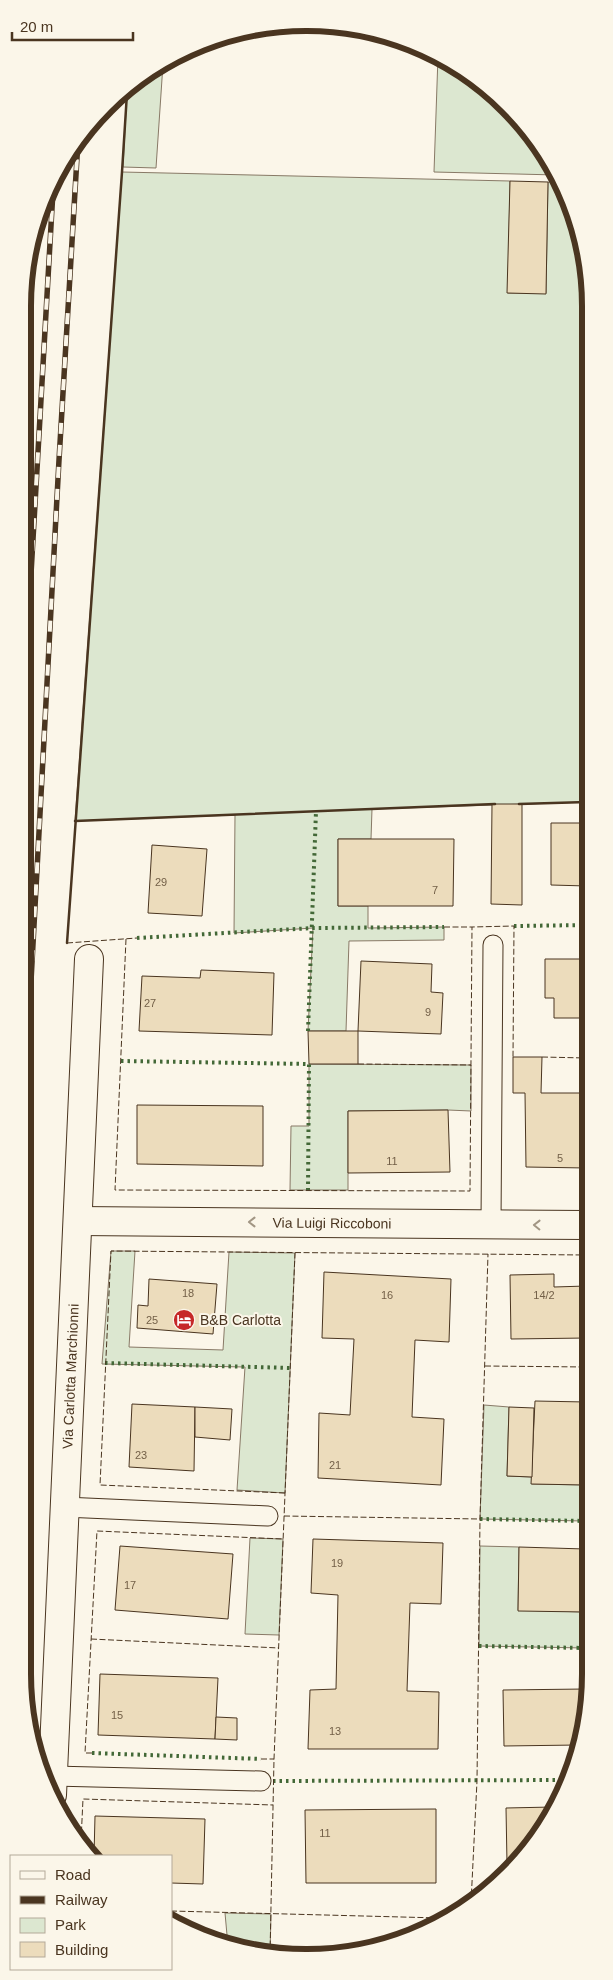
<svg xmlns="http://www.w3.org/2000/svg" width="613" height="1980" viewBox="0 0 613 1980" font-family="Arial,sans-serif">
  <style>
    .green { fill: #dce7d0; stroke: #887966 }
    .building { fill: #ecdcbc; stroke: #4a3520 }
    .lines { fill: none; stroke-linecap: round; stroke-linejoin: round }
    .lane-casing { stroke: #4a3520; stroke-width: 21 }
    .street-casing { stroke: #4a3520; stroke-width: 30 }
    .lane { stroke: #fbf6e9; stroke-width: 19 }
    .street { stroke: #fbf6e9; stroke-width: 28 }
    .rail-casing { stroke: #4a3520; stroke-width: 5.5 }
    .rail { stroke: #fbf6e9; stroke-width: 4; stroke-dasharray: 11; stroke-linecap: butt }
    .hedge { stroke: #436837; stroke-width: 4; stroke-dasharray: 2.5 4; stroke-linecap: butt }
    .fence { stroke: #4a3520; stroke-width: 1; stroke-dasharray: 6 2.5; stroke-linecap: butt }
    .wall { stroke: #4a3520; stroke-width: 2.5 }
    .oneway { stroke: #a29684 }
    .labels { text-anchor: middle; stroke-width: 4; stroke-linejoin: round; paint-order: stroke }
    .number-label { font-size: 11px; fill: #725f47 }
    .street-label { font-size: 14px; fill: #4a3520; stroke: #fbf6e9 }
    .poi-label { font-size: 14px; fill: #4a3520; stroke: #fbf6e9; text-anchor: start }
    .rim { fill: none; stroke: #4a3520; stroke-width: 6 }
  </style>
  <rect width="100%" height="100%" fill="#fbf6e9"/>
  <!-- green -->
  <g class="green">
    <polygon points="438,56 449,61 520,119 557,175 434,172"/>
    <polygon points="163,64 156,168 123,167 127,93 149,70"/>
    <polygon points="122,172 510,181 508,293 546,293 548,182 562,183 588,270 587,802 372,809 371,839 338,839 338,906 368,906 368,928 444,927 444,940 349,941 346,1031 308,1031 313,928 234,933 235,815 75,821"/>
    <polygon points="309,1064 471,1065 471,1111 448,1110 348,1111 348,1190 290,1190 291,1126 309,1126"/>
    <polygon points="111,1251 135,1251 129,1347 223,1350 229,1252 295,1253 285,1493 237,1490 245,1367 102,1364"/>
    <polygon points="484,1405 509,1407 507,1476 532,1477 532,1484 586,1485 585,1521 480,1519"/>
    <polygon points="250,1538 283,1539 279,1635 245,1634"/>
    <polygon points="480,1546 519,1547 518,1610 585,1612 585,1648 479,1646"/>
    <polygon points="225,1913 271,1914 270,1955 231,1943 227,1935"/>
  </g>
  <!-- building -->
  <g class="building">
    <polygon points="510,181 548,182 546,294 507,293"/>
    <polygon points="492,804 522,804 522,905 491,904"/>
    <polygon points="551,823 587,823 587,886 551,885"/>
    <polygon points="338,839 454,839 453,906 338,906"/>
    <polygon points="152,845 207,849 202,916 148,913"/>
    <polygon points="545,959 587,959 587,1018 554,1018 554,998 545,998"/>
    <polygon points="361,961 432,964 431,992 443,993 441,1034 358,1031"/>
    <polygon points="201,970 274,973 272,1035 139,1031 142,976 200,978"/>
    <polygon points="308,1031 358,1031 358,1064 309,1064"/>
    <polygon points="513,1057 542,1057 541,1093 586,1093 586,1168 526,1167 525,1093 513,1093"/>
    <polygon points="137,1105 263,1106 263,1166 137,1164"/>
    <polygon points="448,1110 450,1172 348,1173 348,1111"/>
    <polygon points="324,1272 451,1279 449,1342 415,1340 412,1417 444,1419 441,1485 318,1478 319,1413 350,1415 354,1339 322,1338"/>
    <polygon points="554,1274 554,1287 586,1286 586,1338 511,1339 510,1275"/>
    <polygon points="149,1279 217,1284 213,1334 137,1328 138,1305 148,1306"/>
    <polygon points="535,1401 586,1402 586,1485 531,1484"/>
    <polygon points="132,1404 195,1407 194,1471 129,1467"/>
    <polygon points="195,1407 232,1409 230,1440 195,1437"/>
    <polygon points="509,1407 534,1408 532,1477 507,1476"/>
    <polygon points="313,1539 443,1543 441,1604 410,1603 407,1691 439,1692 438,1749 308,1749 310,1690 336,1689 338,1595 311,1593"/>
    <polygon points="120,1546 233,1554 228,1619 115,1610"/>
    <polygon points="519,1547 585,1549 585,1612 518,1611"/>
    <polygon points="100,1674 218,1678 215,1739 98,1735"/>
    <polygon points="585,1689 585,1729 578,1745 504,1746 503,1690"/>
    <polygon points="216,1717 237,1718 237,1740 215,1739"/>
    <polygon points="553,1807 543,1831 512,1864 507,1864 506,1808"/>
    <polygon points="436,1809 436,1883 306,1883 305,1810"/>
    <polygon points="95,1816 205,1819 203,1884 171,1883 171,1856 94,1856"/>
  </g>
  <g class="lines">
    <!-- lane casing -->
    <g class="lane-casing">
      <g id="lane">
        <polyline points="491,1224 493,945"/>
        <polyline points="64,1507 268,1516"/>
        <polyline points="53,1776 261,1781"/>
      </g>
    </g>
    <!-- street casing -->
    <g class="street-casing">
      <g id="street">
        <path id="s1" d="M78,1221l508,4"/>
        <path id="s2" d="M52,1795l37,-836"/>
      </g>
    </g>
    <!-- lane -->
    <use href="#lane" class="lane"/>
    <!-- street -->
    <use href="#street" class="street"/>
    <!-- rail casing -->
    <g class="rail-casing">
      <g id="rail">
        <polyline points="26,661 53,191"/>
        <polyline points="25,1093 59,460 78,141"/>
      </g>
    </g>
    <!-- rail -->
    <use href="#rail" class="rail"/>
    <!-- hedge -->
    <g class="hedge">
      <polyline points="514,926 587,925"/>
      <polyline points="137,938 313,928 444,927"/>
      <polyline points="308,1031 316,811"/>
      <polyline points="121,1061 309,1064 308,1190"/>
      <polyline points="105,1363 291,1368"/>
      <polyline points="480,1519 585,1521"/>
      <polyline points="479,1646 585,1648"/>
      <polyline points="92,1753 261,1759"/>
      <polyline points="273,1781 564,1780"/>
    </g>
    <!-- fence -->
    <g class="fence">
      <polyline points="444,927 472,927"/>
      <polyline points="126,939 115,1190 470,1191 472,927 514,926 513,1057"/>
      <polyline points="67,943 137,938"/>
      <polyline points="542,1057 586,1058"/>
      <polyline points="358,1064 471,1065"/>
      <polyline points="485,1366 586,1367"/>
      <polyline points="285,1493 100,1485 111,1251 586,1255"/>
      <polyline points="284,1516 480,1519"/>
      <polyline points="91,1639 279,1648"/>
      <polyline points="92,1753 85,1753 97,1531 283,1539"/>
      <polyline points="261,1759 274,1759"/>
      <polyline points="81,1841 83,1799 273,1805"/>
      <polyline points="471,1903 477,1781 480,1519 488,1254"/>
      <polyline points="171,1911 440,1918"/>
      <polyline points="270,1955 274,1759 295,1253"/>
    </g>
    <!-- wall -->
    <g class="wall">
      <polyline points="519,804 587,802"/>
      <polyline points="75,821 495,804"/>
      <polyline points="67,943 122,172 127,93"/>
    </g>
  </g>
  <!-- one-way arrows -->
  <defs><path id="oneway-chevron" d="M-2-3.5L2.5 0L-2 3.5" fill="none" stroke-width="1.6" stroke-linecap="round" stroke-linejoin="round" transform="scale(1.25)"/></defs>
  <g class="oneway">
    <use href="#oneway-chevron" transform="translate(252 1222) rotate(-180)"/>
    <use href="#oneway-chevron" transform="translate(537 1225) rotate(-179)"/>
  </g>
  <!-- icons -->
  <defs>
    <g id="hotel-disc" transform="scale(1.125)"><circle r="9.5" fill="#c62828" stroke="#fbf6e9"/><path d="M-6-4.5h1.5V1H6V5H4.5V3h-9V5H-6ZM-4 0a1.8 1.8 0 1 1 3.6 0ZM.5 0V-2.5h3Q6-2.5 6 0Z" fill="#fff"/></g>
  </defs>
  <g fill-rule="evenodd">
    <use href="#hotel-disc" x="184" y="1320"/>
  </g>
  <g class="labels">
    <!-- number labels -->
    <g class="number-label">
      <text x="161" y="886">29</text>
      <text x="435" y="894">7</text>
      <text x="150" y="1007">27</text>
      <text x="428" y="1016">9</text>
      <text x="560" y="1162">5</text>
      <text x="392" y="1165">11</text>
      <text x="188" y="1297">18</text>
      <text x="387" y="1299">16</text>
      <text x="544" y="1299">14/2</text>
      <text x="152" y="1324">25</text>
      <text x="141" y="1459">23</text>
      <text x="335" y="1469">21</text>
      <text x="337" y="1567">19</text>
      <text x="130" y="1589">17</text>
      <text x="117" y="1719">15</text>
      <text x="335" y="1735">13</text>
      <text x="325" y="1837">11</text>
    </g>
    <!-- street labels -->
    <g class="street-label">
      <text dy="5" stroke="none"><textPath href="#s1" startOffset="254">Via Luigi Riccoboni</textPath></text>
      <text dy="5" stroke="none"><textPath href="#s2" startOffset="419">Via Carlotta Marchionni</textPath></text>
    </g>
    <!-- poi labels -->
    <g class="poi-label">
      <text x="200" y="1325">B&amp;B Carlotta</text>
    </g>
  </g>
  <!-- crop -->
  <path d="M0 0H613V1980H0ZM306 31H307A275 275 0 0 1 582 306V1674A275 275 0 0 1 307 1949H306A275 275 0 0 1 31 1674V306A275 275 0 0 1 306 31Z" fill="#fbf6e9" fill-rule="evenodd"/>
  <path class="rim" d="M306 31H307A275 275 0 0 1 582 306V1674A275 275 0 0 1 307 1949H306A275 275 0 0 1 31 1674V306A275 275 0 0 1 306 31Z"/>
  <!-- legend -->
  <rect x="10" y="1855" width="162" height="115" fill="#fbf6e9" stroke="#b4a999"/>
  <rect x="20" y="1871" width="25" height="8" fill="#fbf6e9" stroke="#b4a999"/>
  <text x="55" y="1880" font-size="15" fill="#4a3520">Road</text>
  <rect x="20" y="1896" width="25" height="8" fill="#4a3520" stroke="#b4a999"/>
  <text x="55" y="1905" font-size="15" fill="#4a3520">Railway</text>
  <rect x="20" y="1918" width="25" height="15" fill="#dce7d0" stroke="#b4a999"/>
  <text x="55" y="1930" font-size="15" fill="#4a3520">Park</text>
  <rect x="20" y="1942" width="25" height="15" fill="#ecdcbc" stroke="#b4a999"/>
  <text x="55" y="1955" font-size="15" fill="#4a3520">Building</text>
  <!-- scale -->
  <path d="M12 32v8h121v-8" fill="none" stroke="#4a3520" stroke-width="2.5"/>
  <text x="20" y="32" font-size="15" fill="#4a3520" stroke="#fbf6e9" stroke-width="4" paint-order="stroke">20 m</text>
</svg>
